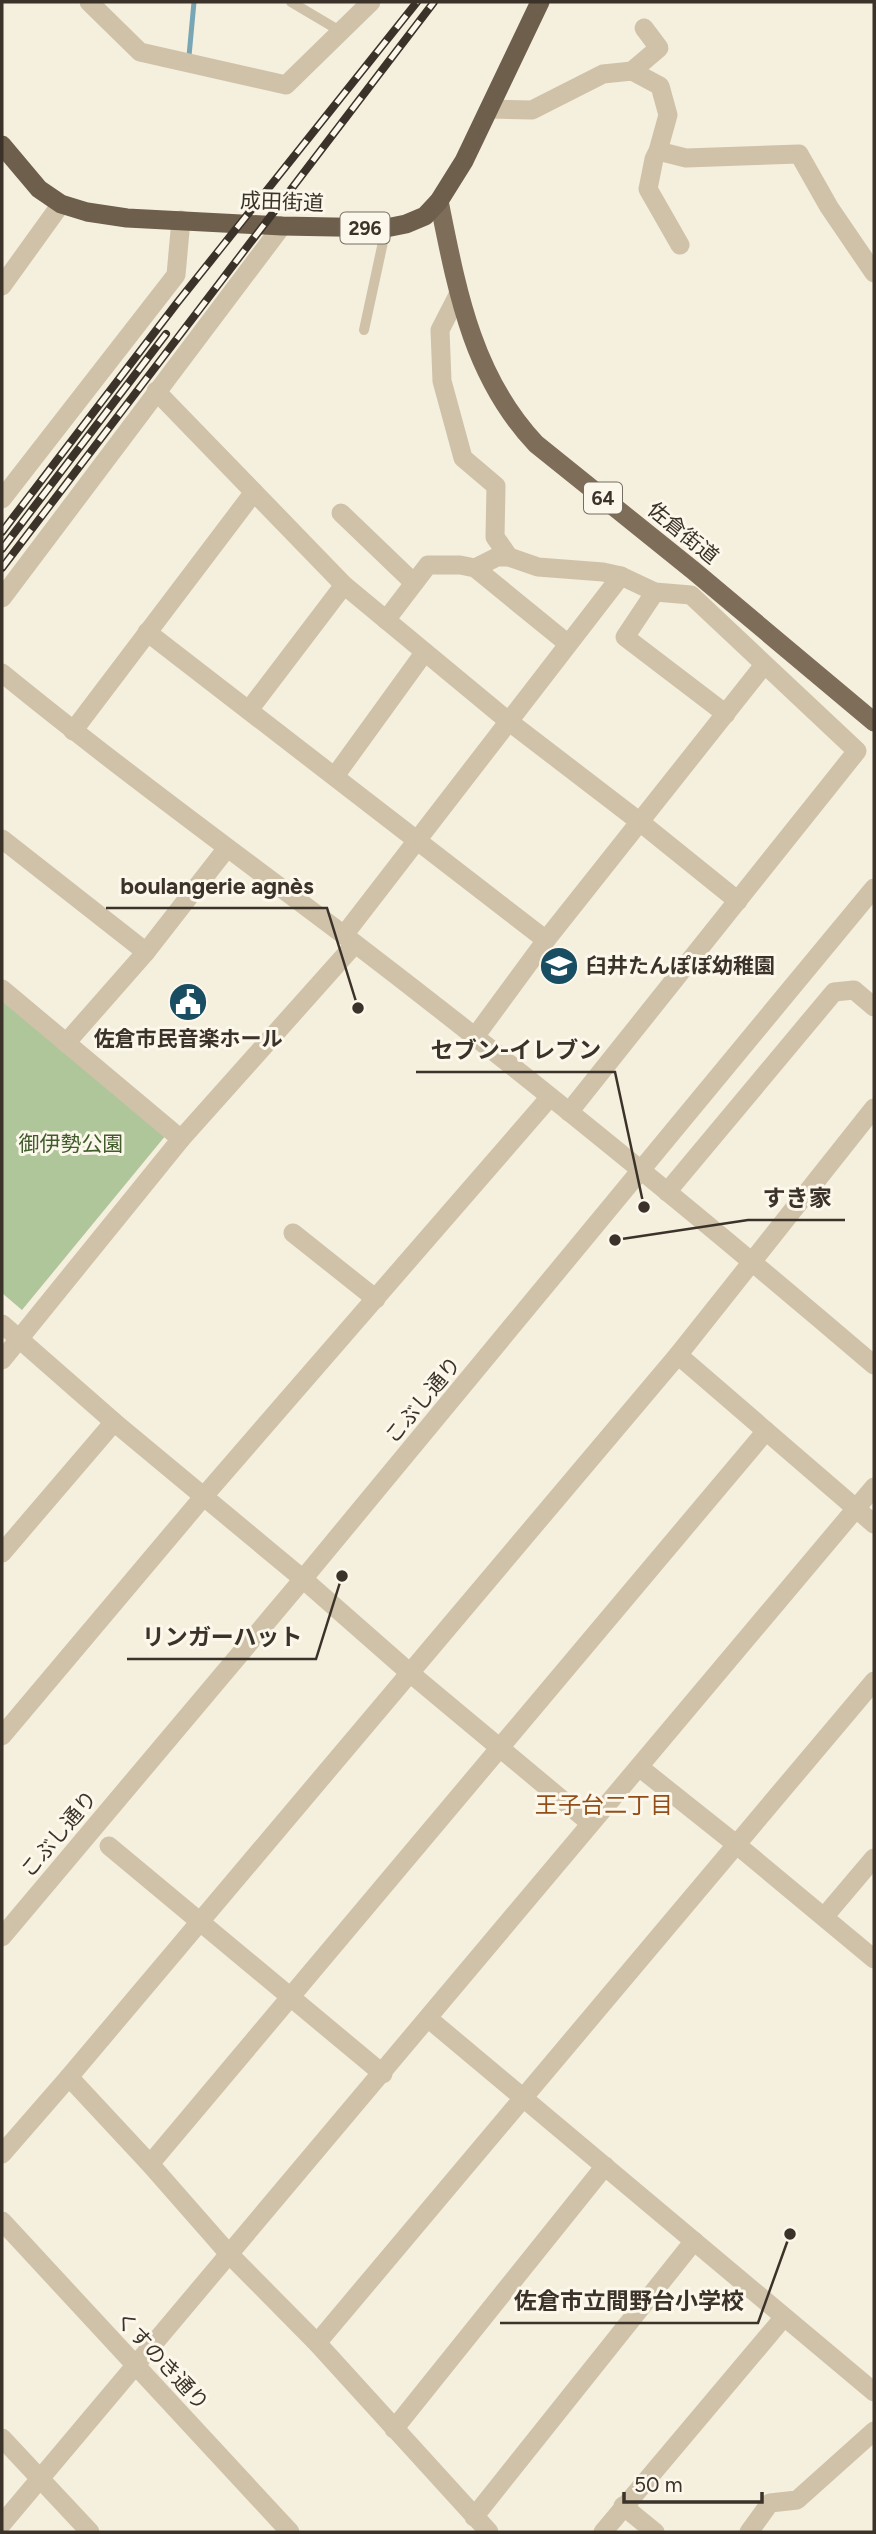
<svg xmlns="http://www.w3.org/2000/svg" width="876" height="2534" viewBox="0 0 876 2534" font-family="Figtree,'Noto Sans JP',sans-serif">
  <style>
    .green { fill: #afc69b }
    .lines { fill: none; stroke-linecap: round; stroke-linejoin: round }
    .stream { stroke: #79a6b5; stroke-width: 5 }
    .service { stroke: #cfc2a8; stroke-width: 10 }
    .minor { stroke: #cfc2a8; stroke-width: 19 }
    .tertiary { stroke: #cfc2a8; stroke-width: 19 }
    .primary { stroke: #7e6d58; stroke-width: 19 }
    .trunk { stroke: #6e5e4c; stroke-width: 19 }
    .rail-casing { stroke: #3b3229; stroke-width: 8 }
    .rail { stroke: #fcf7eb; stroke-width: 5; stroke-dasharray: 16; stroke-linecap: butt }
    .labels { text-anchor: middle; stroke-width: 6; stroke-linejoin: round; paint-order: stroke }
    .shield { fill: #fcf7eb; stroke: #756d63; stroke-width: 2 }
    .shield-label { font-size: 19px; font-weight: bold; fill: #3b3229 }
    .street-label { font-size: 21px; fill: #3b3229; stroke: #fcf7eb }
    .poi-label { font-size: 21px; font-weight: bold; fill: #3b3229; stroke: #fcf7eb; text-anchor: start }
    .park-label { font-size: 21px; fill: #3f5c2a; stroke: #fcf7eb }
    .neighbourhood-label { font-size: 23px; fill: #924f19; stroke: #fcf7eb }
    .leader { fill: none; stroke: #3b3229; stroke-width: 2.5 }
    .callout-dot { fill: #3b3229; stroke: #fcf7eb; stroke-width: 2.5 }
    .callout-label { font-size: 23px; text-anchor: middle; font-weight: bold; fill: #3b3229; stroke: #fcf7eb; stroke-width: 6; stroke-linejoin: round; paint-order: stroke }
  </style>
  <rect width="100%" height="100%" fill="#f5efdd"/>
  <!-- green -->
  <polygon class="green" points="2,1000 166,1135 22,1310 2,1293"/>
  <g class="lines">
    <!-- stream -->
    <polyline class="stream" points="189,56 194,2"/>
    <!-- service -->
    <g class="service">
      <polyline points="291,2 340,31"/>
      <polyline points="364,330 386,228"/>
    </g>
    <!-- minor -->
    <g class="minor">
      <polyline points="89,2 140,52 286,85 371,2"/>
      <polyline points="632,71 659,48 644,28"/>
      <polyline points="489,109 532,110 603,74 632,71 660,86 668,115 658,151 654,159 648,189 680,245"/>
      <polyline points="658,151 686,158 799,154 829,207 874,273"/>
      <polyline points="458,295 440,330 442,381 463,458 496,486 495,537 509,557"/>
      <polyline points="156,391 344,585 507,720 640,822 738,901"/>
      <polyline points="2,499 176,275 181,220"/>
      <polyline points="341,513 414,583"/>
      <polyline points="475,568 497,557 509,557 538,567 603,572 621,576 655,592 691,595 857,751 569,1112"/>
      <polyline points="655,592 625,637 726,714"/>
      <polyline points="2,598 282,226"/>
      <polyline points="386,620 428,565 460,565 475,568 567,643"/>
      <polyline points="147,632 546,940"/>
      <polyline points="249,710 344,585"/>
      <polyline points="73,731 254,492"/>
      <polyline points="335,776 424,653"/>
      <polyline points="2,839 146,952"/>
      <polyline points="344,935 621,576"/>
      <polyline points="2,989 181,1139"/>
      <polyline points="474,1038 546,940 764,665"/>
      <polyline points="66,1043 146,952 227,848"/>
      <polyline points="667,1192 834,992 854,990 874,1007"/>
      <polyline points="293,1233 376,1299"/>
      <polyline points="2,1324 114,1422 303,1579 410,1673 590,1823"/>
      <polyline points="678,1355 874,1524"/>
      <polyline points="2,1553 114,1422"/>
      <polyline points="2,1736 204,1496 550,1097"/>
      <polyline points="639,1767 737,1845 874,1959"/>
      <polyline points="109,1846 383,2074"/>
      <polyline points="824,1917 874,1858"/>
      <polyline points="429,2019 874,2392"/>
      <polyline points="69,2077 150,2164 229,2254 317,2343 489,2532"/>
      <polyline points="2,2154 69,2077 678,1355 874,1108"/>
      <polyline points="150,2164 766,1431"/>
      <polyline points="317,2343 874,1681"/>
      <polyline points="394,2429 605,2166"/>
      <polyline points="2,2438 90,2532"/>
      <polyline points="623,2506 655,2532"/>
      <polyline points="474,2517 694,2241"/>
      <polyline points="603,2532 784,2317"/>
      <polyline points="749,2532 770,2503 797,2500 874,2431"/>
    </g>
    <!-- tertiary -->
    <g class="tertiary">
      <polyline points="2,286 61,204"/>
      <path d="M2,673c114,93 233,180 351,269 178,136 351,278 521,423"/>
      <polyline points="2,1360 181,1139 355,944"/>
      <polyline points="2,1937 303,1579 874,888"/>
      <polyline points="2,2221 290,2532"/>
      <polyline points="2,2524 874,1487"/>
    </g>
    <!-- primary -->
    <path class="primary" d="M439,201c18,89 33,175 97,243l158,127 180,151"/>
    <!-- trunk -->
    <polyline class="trunk" points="2,145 39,189 61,204 87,212 127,218 282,226 386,228 406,224 425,216 439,201 464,161 540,2"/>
    <!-- rail casing -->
    <g class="rail-casing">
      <g id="rail">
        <polyline points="2,532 177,303 417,2"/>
        <polyline points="2,549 166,334"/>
        <polyline points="2,568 434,2"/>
      </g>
    </g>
    <!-- rail -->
    <use href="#rail" class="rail"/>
  </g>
  <!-- icons -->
  <defs>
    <g id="school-disc" transform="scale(2.0125)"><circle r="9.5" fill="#194d61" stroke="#fcf7eb"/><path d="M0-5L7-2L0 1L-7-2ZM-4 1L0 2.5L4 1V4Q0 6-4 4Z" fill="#fff"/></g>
    <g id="civic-disc" transform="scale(2.0125)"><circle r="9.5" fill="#194d61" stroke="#fcf7eb"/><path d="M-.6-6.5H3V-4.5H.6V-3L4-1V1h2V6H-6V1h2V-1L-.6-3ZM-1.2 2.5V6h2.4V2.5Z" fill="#fff"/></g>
  </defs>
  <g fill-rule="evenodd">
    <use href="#school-disc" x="559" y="966"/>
    <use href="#civic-disc" x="188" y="1002"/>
  </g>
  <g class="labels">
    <!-- shield labels -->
    <g class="shield">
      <rect x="340.5" y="212.5" width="49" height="31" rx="5"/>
      <rect x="584" y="482.5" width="38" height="31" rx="5"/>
    </g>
    <g class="shield-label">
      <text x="365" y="235">296</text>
      <text x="603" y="505">64</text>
    </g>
    <!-- street labels -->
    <g class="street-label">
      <text transform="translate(282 202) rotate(2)" y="7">成田街道</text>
      <text transform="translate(683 533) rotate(39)" y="7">佐倉街道</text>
      <text transform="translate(423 1400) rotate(-50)" y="7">こぶし通り</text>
      <text transform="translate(59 1834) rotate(-50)" y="7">こぶし通り</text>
      <text transform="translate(162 2361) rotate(47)" y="7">くすのき通り</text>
    </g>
    <!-- poi labels -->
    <g class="poi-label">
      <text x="586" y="973">臼井たんぽぽ幼稚園</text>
      <text x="188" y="1046" text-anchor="middle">佐倉市民音楽ホール</text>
    </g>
    <!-- park labels -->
    <g class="park-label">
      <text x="71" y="1151">御伊勢公園</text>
    </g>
    <!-- neighbourhood labels -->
    <g class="neighbourhood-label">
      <text x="604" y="1813">王子台二丁目</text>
    </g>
  </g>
  <!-- callouts -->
  <path class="leader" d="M358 1008L327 908H106M644 1207L615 1072H416M615 1240L748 1220H845M342 1576L316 1659H127M790 2234L758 2323H500"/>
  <g class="callout-dot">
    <circle cx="358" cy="1008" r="7"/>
    <circle cx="644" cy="1207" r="7"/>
    <circle cx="615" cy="1240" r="7"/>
    <circle cx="342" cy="1576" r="7"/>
    <circle cx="790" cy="2234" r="7"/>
  </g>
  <g class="callout-label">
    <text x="217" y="894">boulangerie agnès</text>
    <text x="516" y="1058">セブン-イレブン</text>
    <text x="797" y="1206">すき家</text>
    <text x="222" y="1645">リンガーハット</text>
    <text x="629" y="2309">佐倉市立間野台小学校</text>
  </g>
  <!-- border -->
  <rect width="876" height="2534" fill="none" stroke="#3b3229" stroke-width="7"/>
  <!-- scale -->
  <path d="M624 2492v10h138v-10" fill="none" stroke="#3b3229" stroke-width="3.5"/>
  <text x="634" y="2492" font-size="21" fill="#3b3229" stroke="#fcf7eb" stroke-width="5" paint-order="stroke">50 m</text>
</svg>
